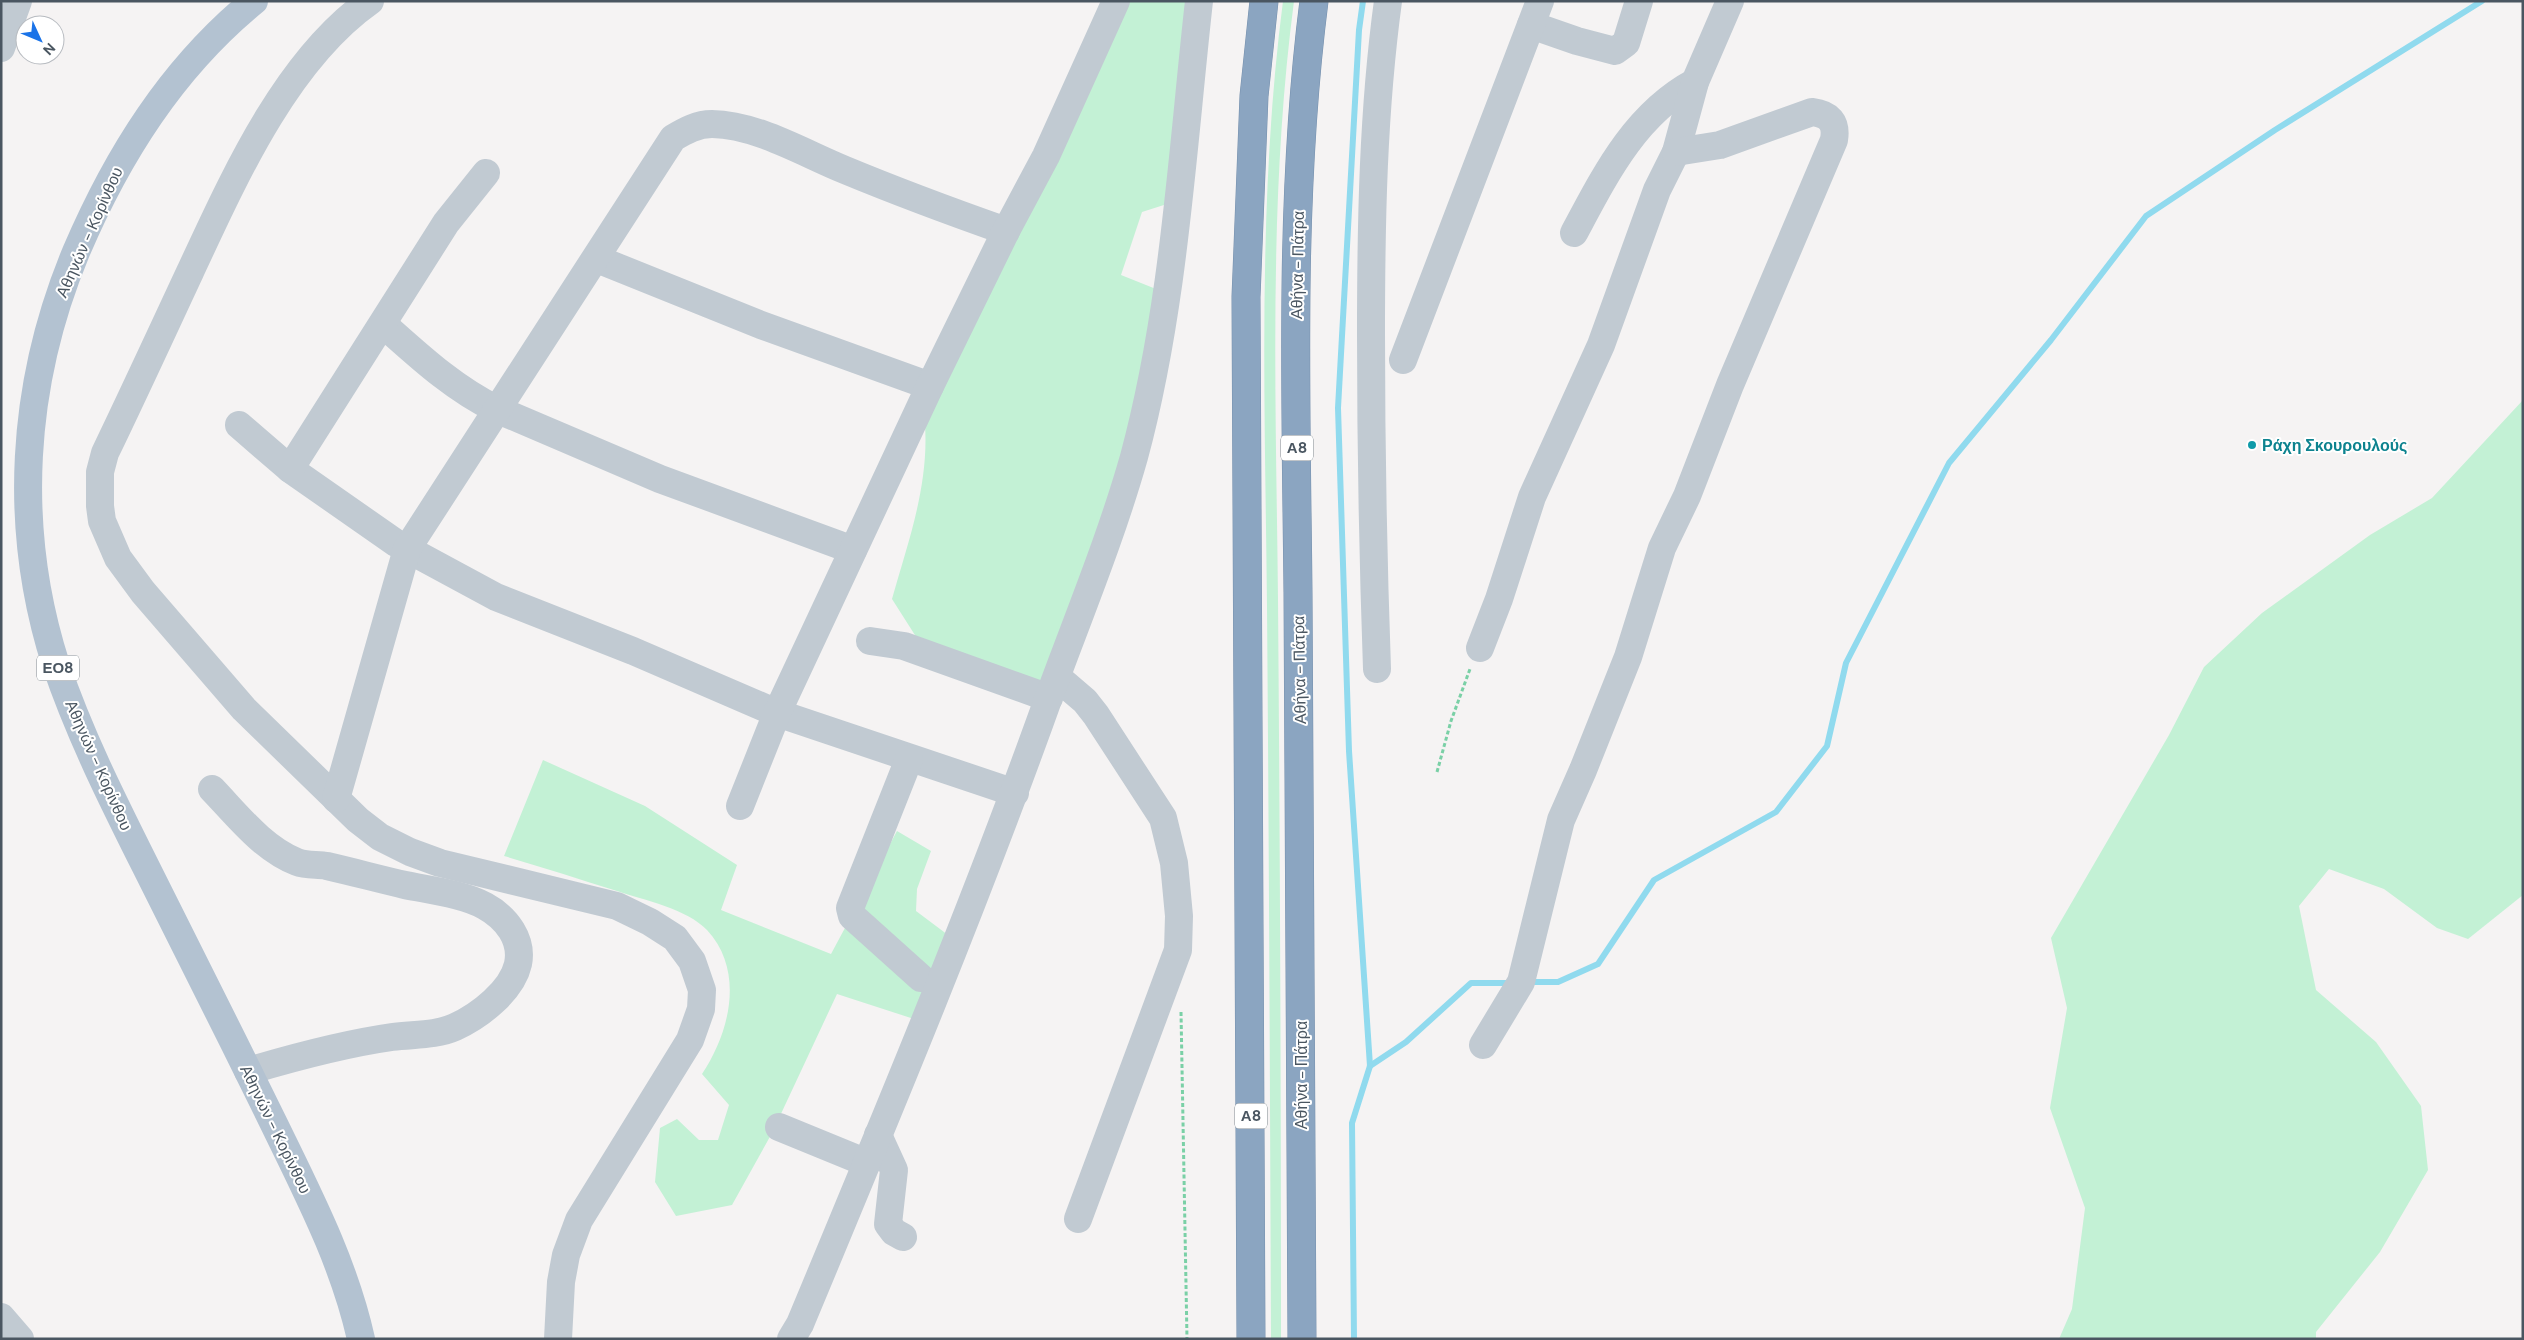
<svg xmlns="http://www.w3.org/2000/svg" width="2524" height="1340" viewBox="0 0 2524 1340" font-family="'DM Sans',sans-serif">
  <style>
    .green { fill: #c3f1d5 }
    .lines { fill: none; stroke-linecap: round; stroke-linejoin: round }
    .stream { stroke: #90daee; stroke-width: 6 }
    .highway-casing { stroke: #7690ad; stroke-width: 29 }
    .path { stroke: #7ad0a6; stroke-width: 3; stroke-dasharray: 4 2.5; stroke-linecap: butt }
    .minor { stroke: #c1cad2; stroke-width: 28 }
    .major { stroke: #b3c2d1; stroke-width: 28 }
    .highway { stroke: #8ba5c1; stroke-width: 28 }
    .culture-dot { fill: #0f9aa8; stroke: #fff; stroke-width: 2 }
    .labels { text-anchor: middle; stroke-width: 4; stroke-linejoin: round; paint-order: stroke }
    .shield { fill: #fff; stroke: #808990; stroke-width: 1 }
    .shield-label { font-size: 15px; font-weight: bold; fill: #4a5661 }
    .street-label { font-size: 16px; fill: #4a5661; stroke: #fff }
    .culture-label { font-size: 16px; font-weight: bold; fill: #0d838f; stroke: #fff; text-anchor: start }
  </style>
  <rect width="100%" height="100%" fill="#f5f3f3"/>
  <!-- green -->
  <g class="green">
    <path d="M1128,1h63l-24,203 -25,8 -21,63 40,16 -30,148 -89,247 -122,-43 -28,-44c16,-57 37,-113 33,-174z"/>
    <path d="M1283,1h11c-26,198 -18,399 -16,598 2,247 3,493 3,740h-10c-1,-245 -2,-489 -4,-733 -2,-201 -10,-405 16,-605z"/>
    <polygon points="2523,400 2523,895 2468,939 2437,928 2384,889 2329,869 2299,906 2316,990 2376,1042 2421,1106 2428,1170 2380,1252 2316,1332 2316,1339 2059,1339 2072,1309 2085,1208 2050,1108 2067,1008 2051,938 2169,735 2204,667 2262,613 2370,535 2432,498"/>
    <path d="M543,760l102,46 92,59 -16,45 110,44 66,-123 34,20 -14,38 -1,22 32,24 -34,84 -77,-25 -65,139 -40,72 -56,11 -21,-34 5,-54 17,-9 22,21h19l11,-35 -27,-31c28,-42 43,-103 5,-144 -20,-21 -63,-30 -90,-39 -38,-12 -75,-24 -113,-35z"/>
  </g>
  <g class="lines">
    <!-- stream -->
    <g class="stream">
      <polyline points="1527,982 1558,982 1598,964 1654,880 1776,812 1827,746 1846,663 1949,463 2051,340 2146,216 2275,130 2482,1"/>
      <polyline points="1370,1066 1406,1042 1471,983 1512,983"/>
      <polyline points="1354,1339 1352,1123 1370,1066 1349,751 1338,408 1359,30 1363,1"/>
    </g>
    <!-- highway casing -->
    <g class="highway-casing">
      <g id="highway">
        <polyline points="1251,1339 1246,297 1254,96 1264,1"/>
        <path d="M1302,1339c-1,-249 -2,-498 -4,-747 -2,-197 -9,-395 16,-591"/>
      </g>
    </g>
    <!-- path -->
    <g class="path">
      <polyline points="1437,772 1451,721 1470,669"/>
      <polyline points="1181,1012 1187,1339"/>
    </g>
    <!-- minor -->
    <g class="minor">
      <path d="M370,1c-85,60 -137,179 -180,271 -28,60 -56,121 -85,181l-5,19v34l2,15 16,37 25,34 101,117 114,111 22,17 30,15 30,11 177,43 33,16 25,16 17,23 10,29 -1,19 -11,31 -111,180 -13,35 -5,27 -3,57"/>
      <polyline points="1531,25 1577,41 1615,51 1626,43 1639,1"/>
      <polyline points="1,48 18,1"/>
      <path d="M1574,233c31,-58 61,-119 121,-151"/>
      <polyline points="597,259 761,325 930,386"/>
      <path d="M384,325c35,31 69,63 112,84l164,70 193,71"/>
      <polyline points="1403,360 1540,1"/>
      <polyline points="239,425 290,469 396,543 496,597 633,651 777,713 1015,793"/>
      <polyline points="290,469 446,223 486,173"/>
      <polyline points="870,641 904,646 1049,698"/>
      <polyline points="1480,648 1499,599 1532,497 1601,345 1657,190 1676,152 1695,82 1730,1"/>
      <path d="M1377,669c-4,-112 -6,-224 -6,-336 0,-111 2,-222 17,-332"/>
      <polyline points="1057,677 1085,701 1096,715 1163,818 1174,863 1179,916 1178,950 1078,1219"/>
      <polyline points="909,759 850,908 852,916 921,978"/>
      <path d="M212,789c25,26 51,60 85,73 10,4 21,2 30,4 26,6 52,13 78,19 24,5 59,9 80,21 22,12 38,34 33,58 -6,27 -39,52 -63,63 -20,9 -42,7 -63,10 -49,7 -97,20 -144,34"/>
      <path d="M336,799l71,-250 266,-411c12,-7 24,-14 39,-14 46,1 91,29 133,46 53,22 107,42 161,61"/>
      <polyline points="740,806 777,713 930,386 1006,231 1046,156 1116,1"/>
      <path d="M1483,1045l38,-63 40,-162 22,-50 45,-113 34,-109 25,-52 43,-111 104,-245c3,-18 -5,-26 -22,-28l-92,33 -44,7"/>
      <polyline points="779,1127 867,1163"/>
      <polyline points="878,1135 894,1170 888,1224 894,1232 903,1237"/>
      <polyline points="1,1317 20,1339"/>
      <path d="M791,1339l9,-15c87,-209 174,-417 250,-630 29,-79 61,-156 84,-237 40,-148 48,-304 65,-456"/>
    </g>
    <!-- major -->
    <path class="major" d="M254,1c-82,67 -137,155 -178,251 -55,132 -64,276 -20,413 25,74 62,146 97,216 41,82 82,163 122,245 34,70 69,137 86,213"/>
    <!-- highway -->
    <use href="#highway" class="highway"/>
  </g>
  <!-- markers -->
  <circle class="culture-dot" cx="2252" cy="445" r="5"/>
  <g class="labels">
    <!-- shield labels -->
    <g class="shield">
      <rect x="1281" y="435.5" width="32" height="25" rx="4"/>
      <rect x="37" y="655.5" width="42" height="25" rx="4"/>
      <rect x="1235" y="1103.5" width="32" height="25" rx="4"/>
    </g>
    <g class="shield-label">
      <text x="1297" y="453">Α8</text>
      <text x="58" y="673">ΕΟ8</text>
      <text x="1251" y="1121">Α8</text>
    </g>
    <!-- street labels -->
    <g class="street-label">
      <text transform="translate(89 232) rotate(-66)" y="6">Αθηνών - Κορίνθου</text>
      <text transform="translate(1297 265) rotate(-89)" y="6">Αθήνα - Πάτρα</text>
      <text transform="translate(1299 670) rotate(-91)" y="6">Αθήνα - Πάτρα</text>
      <text transform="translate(99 765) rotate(66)" y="6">Αθηνών - Κορίνθου</text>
      <text transform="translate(1301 1075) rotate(-90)" y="6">Αθήνα - Πάτρα</text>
      <text transform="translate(276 1129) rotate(64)" y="6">Αθηνών - Κορίνθου</text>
    </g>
    <!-- culture labels -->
    <g class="culture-label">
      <text x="2262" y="451">Ράχη Σκουρουλούς</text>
    </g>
  </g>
  <!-- border -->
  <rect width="2524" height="1340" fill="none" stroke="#4a5661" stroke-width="5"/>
  <!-- north arrow -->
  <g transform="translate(40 40) rotate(134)"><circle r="24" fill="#ffffff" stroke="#b7bbc0"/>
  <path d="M0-4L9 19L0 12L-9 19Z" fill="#1a73e8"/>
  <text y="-8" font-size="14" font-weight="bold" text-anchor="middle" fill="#4a5661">N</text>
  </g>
</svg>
